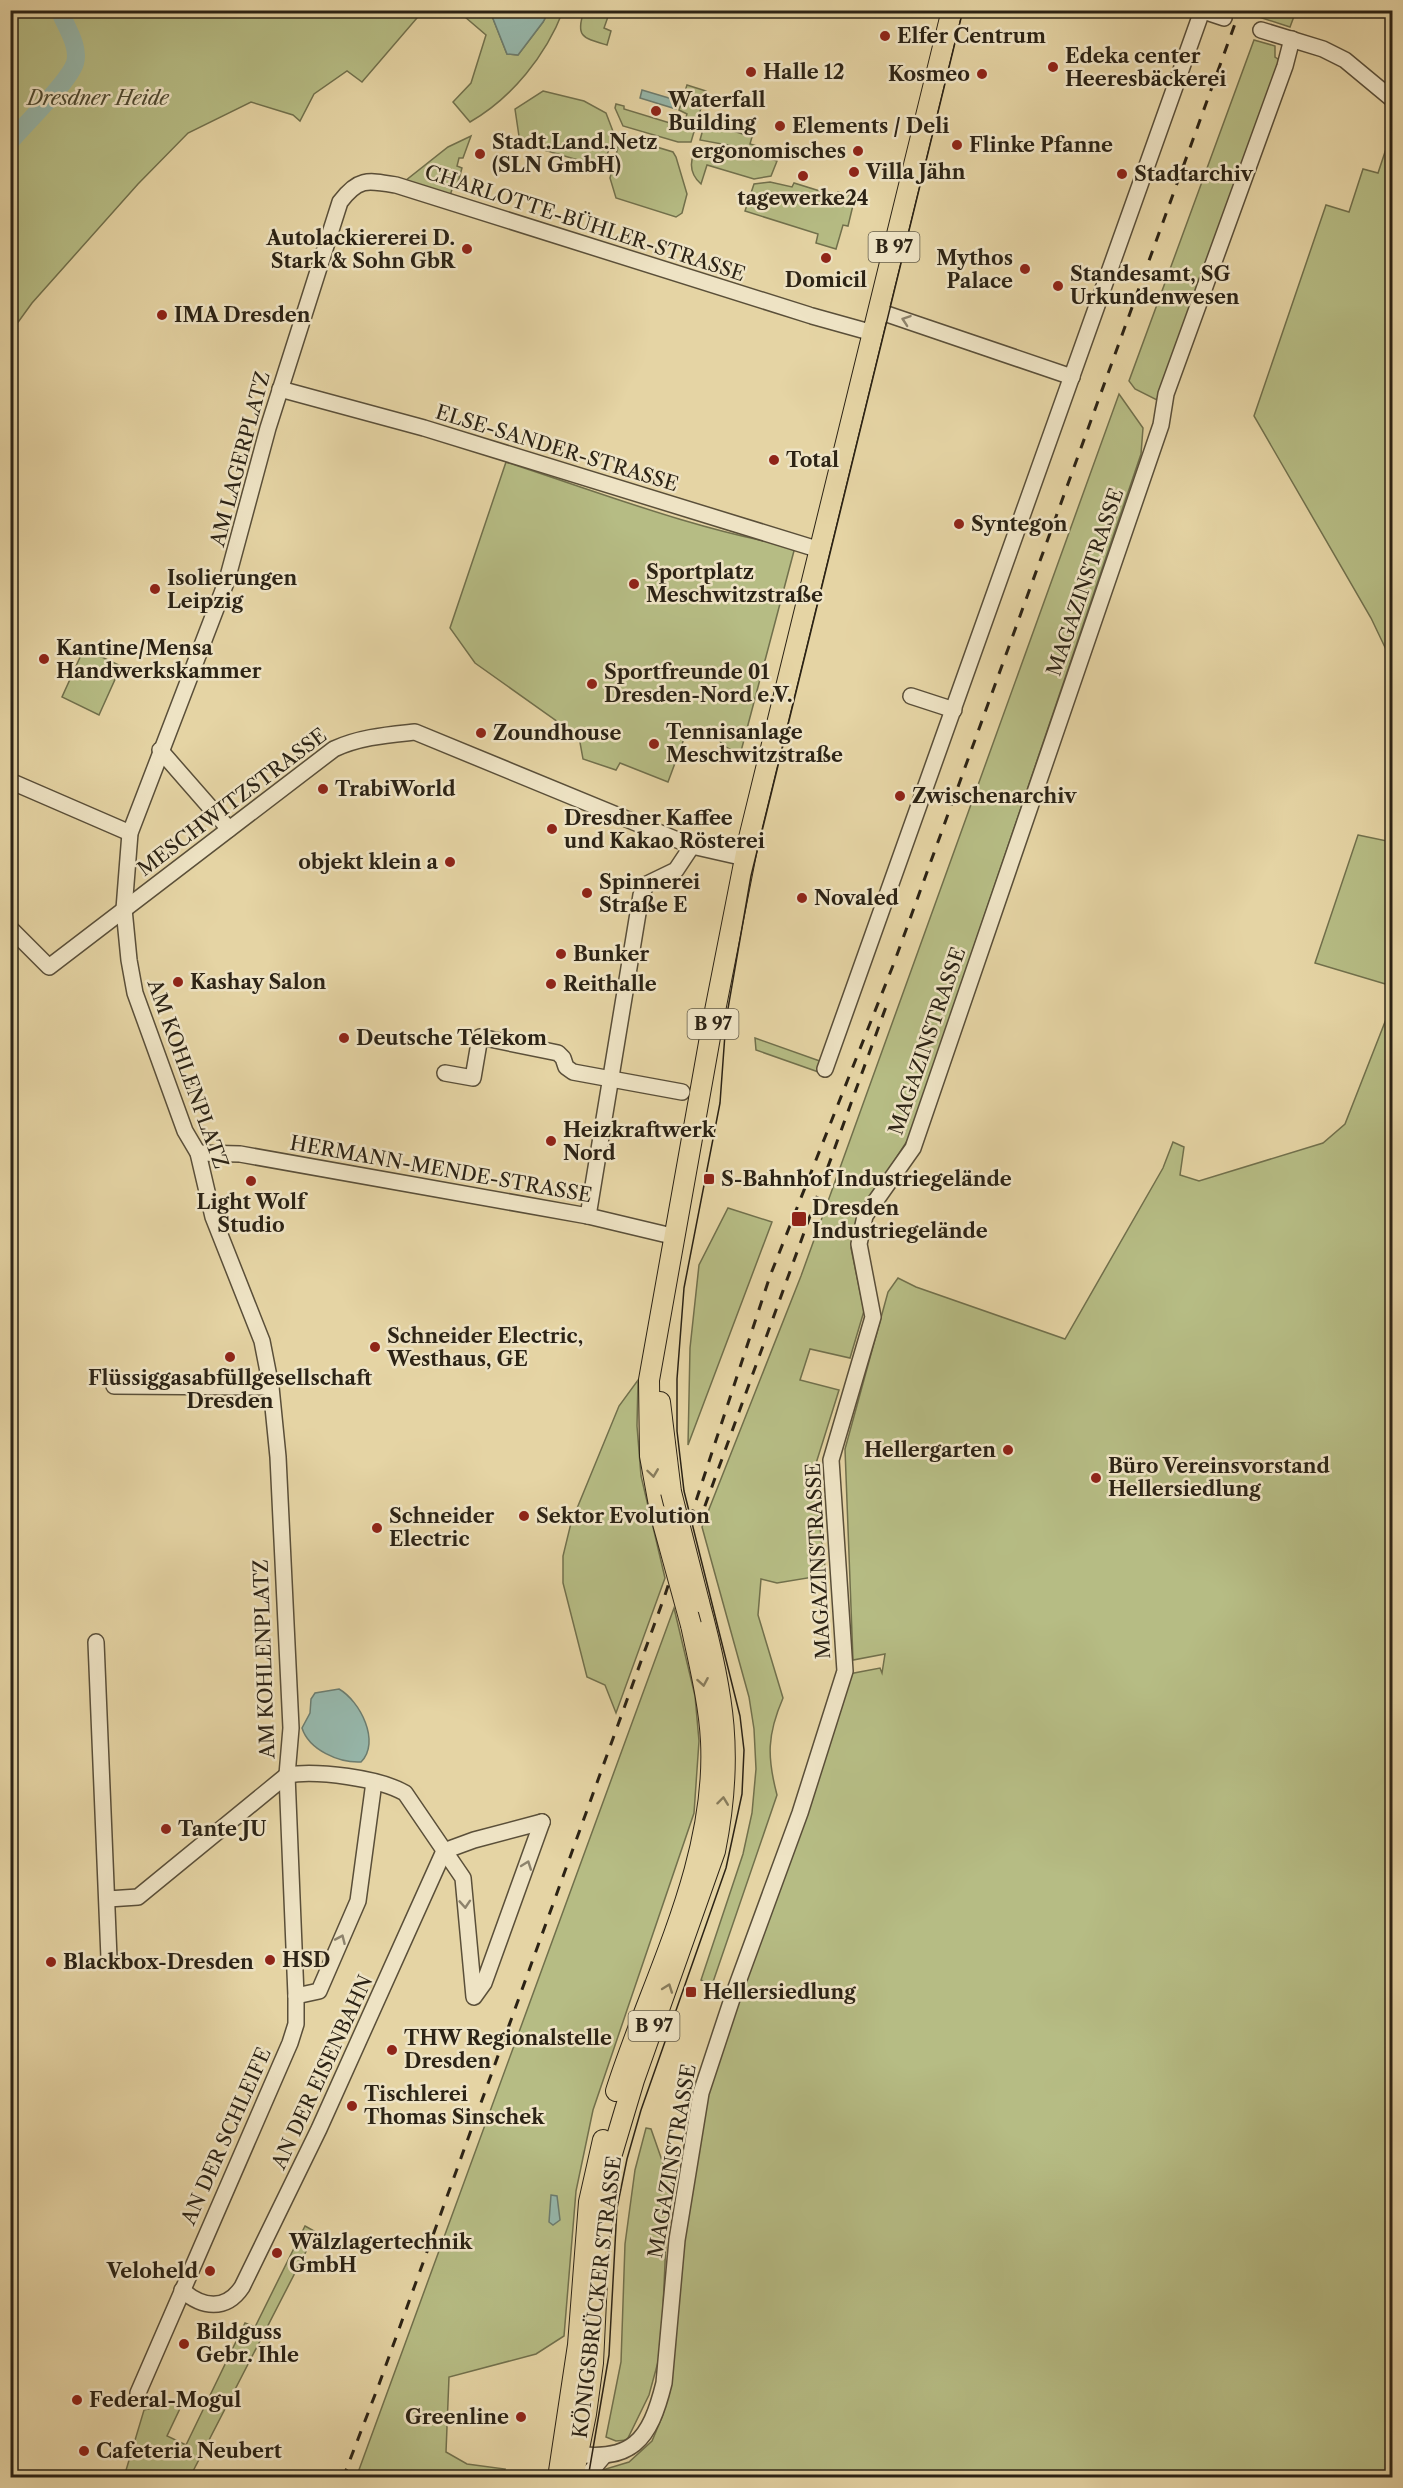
<svg xmlns="http://www.w3.org/2000/svg" width="1403" height="2488" viewBox="0 0 1403 2488" font-family="'Libre Caslon Text',serif">
  <style>
    .green { fill: #b6bc84; stroke: #71704c; stroke-width: 1.5 }
    .water { fill: #96b7ab; stroke: #6c7c6f; stroke-width: 1.5 }
    .lines { fill: none; stroke-linecap: round; stroke-linejoin: round }
    .river { stroke: #96b7ab; stroke-width: 18 }
    .minor-casing { stroke: #5a4f39; stroke-width: 18 }
    .major-casing { stroke: #2c2315; stroke-width: 22 }
    .minor { stroke: #eee3c4; stroke-width: 15 }
    .major { stroke: #e5d4a4; stroke-width: 20 }
    .tram { stroke: #2c2315; stroke-width: 1.5 }
    .rail { stroke: #2c2315; stroke-width: 3; stroke-dasharray: 10 10; stroke-linecap: butt }
    .major-bridge-casing { stroke: #2c2315; stroke-width: 22; stroke-linecap: butt }
    .major-bridge { stroke: #e5d4a4; stroke-width: 20 }
    .oneway { stroke: #8d836c }
    .oneway2 { stroke: #887c5c }
    .poi-dot { fill: #8f2418; stroke: #eee3c4; stroke-width: 2 }
    .labels { text-anchor: middle; stroke-width: 5; stroke-linejoin: round; paint-order: stroke }
    .shield { fill: #eee3c4; stroke: #665d4a; stroke-width: 1.5 }
    .shield-label { font-size: 18px; font-weight: bold; fill: #2c2315 }
    .poi-label { font-size: 20px; font-weight: bold; fill: #2c2315; stroke: #eee3c4; text-anchor: start }
    .park-label { font-size: 20px; font-style: italic; fill: #4e4931; stroke: #eee3c4 }
    .street-label { font-size: 20px; fill: #2c2315; stroke: #eee3c4 }
  </style>
  <rect width="100%" height="100%" fill="#e5d4a4"/>
  <filter id="stains"><feTurbulence type="fractalNoise" baseFrequency=".00333" numOctaves="4"/><feColorMatrix values="0 0 0 0 .2 0 0 0 0 .09 0 0 0 0 .02 0 0 0 .5 -.17"/></filter>
  <radialGradient id="worn" r=".72"><stop offset=".6" stop-color="#630" stop-opacity="0"/><stop offset="1" stop-color="#630" stop-opacity=".3"/></radialGradient>
  <!-- green -->
  <g class="green">
    <polygon points="11,10 423,10 423,11 362,82 347,71 314,94 300,121 293,115 251,102 188,133 138,184 32,303 11,332"/>
    <path d="M458,11h32l17,43 11,1 25,-33 6,-11h14c-17,44 -51,87 -93,111l-17,-20 18,-19 15,-48z"/>
    <path d="M584,11h34l-1,2 -7,-2 -6,17 7,3 -4,14c-24,-7 -32,-8 -23,-34z"/>
    <polygon points="1261,11 1261,10 1296,11 1290,27 1259,17"/>
    <polygon points="1254,40 1275,46 1275,57 1281,61 1157,400 1135,389 1129,381"/>
    <polygon points="687,85 706,91 691,142 678,142 623,126 615,108 616,104 624,106 624,109 683,127 687,114 679,110"/>
    <polygon points="543,91 584,101 606,113 614,134 604,164 595,165 520,143 515,109"/>
    <polygon points="705,122 752,137 750,144 772,150 771,153 700,140"/>
    <polygon points="1392,131 1392,662 1371,618 1254,416 1326,205 1349,212 1363,169 1378,173"/>
    <polygon points="471,136 463,158 459,158 457,166 462,168 457,186 453,186 450,196 405,181 448,147"/>
    <polygon points="627,138 673,152 676,157 687,194 682,213 676,217 616,198 610,178 619,143"/>
    <path d="M702,149l68,10 7,2 -6,15 -17,3 -47,-14 -6,19c-9,-8 -12,-19 -7,-31z"/>
    <polygon points="770,182 792,187 794,183 836,196 838,192 855,197 848,226 843,225 836,249 816,243 818,234 745,211 754,184"/>
    <path d="M1119,394l24,34 -2,26 -232,684 -47,73 -11,37 13,63 -14,47 -40,-9 -10,31 39,10 -26,83 13,102 -49,8 -16,-4 -3,36 25,83c-16,37 -16,59 -6,97l-65,190 -11,-5 42,-126 9,-41 4,-44 -2,-40 -5,-32 -47,-170 99,-251z"/>
    <path d="M506,462c95,31 190,68 289,85l-55,208 -16,-9 -8,-9 -28,-9 -20,54 -48,-19 -4,7 -33,-11 -4,-22 -104,-74 -25,-35z"/>
    <polygon points="89,651 121,666 99,715 62,697 82,653 87,655"/>
    <polygon points="1358,835 1392,842 1392,986 1315,963"/>
    <polygon points="1392,1004 1392,2477 598,2478 599,2471 629,2462 652,2441 662,2417 670,2391 677,2265 703,2097 849,1674 880,1668 882,1673 885,1654 853,1660 845,1449 888,1292 898,1278 916,1287 1065,1339 1163,1168 1173,1142 1184,1147 1180,1175 1199,1181 1323,1143 1345,1124"/>
    <polygon points="755,1038 831,1065 827,1075 756,1050"/>
    <polygon points="728,1208 772,1222 688,1445 690,1348 699,1265"/>
    <polygon points="638,1380 637,1426 641,1476 665,1578 616,1713 605,1685 587,1677 563,1583 563,1556 571,1523 619,1406"/>
    <polygon points="674,1608 695,1696 699,1741 694,1813 593,2110 576,2191 564,2336 536,2354 449,2377 446,2452 467,2464 505,2469 501,2477 356,2478"/>
    <polygon points="646,2128 651,2129 672,2189 667,2220 661,2351 649,2395 627,2440 616,2441 606,2437 621,2362 625,2244 635,2170"/>
    <polygon points="305,2226 316,2232 190,2477 124,2477 144,2410 184,2400 167,2436 186,2445 245,2323 255,2327"/>
  </g>
  <!-- water -->
  <g class="water">
    <polygon points="490,11 549,11 543,22 518,55 507,54"/>
    <polygon points="642,90 679,101 676,109 640,98"/>
    <path d="M339,1689c21,12 42,53 22,73 -22,1 -52,-12 -59,-34l8,-15 1,-14 4,-6z"/>
    <polygon points="551,2195 557,2196 560,2220 553,2225 549,2222"/>
  </g>
  <g class="lines">
    <!-- river -->
    <path class="river" d="M10,142c15,-18 59,-60 65,-79 5,-17 -10,-38 -16,-53"/>
    <!-- minor casing -->
    <g class="minor-casing">
      <g id="minor">
        <polyline points="1200,10 1224,18"/>
        <polyline points="1261,30 1323,49 1345,60 1392,99"/>
        <polyline points="878,311 1072,377"/>
        <polyline points="812,316 873,333"/>
        <polyline points="280,389 424,428 820,550"/>
        <polyline points="911,696 954,710"/>
        <polyline points="160,750 229,829"/>
        <polyline points="10,781 130,833"/>
        <path d="M10,928l39,39 285,-218c26,-12 53,-14 81,-17l277,114 53,12"/>
        <polyline points="825,1069 1202,11"/>
        <polyline points="445,1073 473,1078 480,1037 558,1053 563,1058 566,1067 573,1072 682,1092"/>
        <polyline points="198,1153 240,1154 588,1216 676,1237"/>
        <polyline points="588,1216 641,895 647,884 676,870 692,846"/>
        <polyline points="114,1386 271,1387"/>
        <polyline points="96,1642 109,1958"/>
        <path d="M287,1775c30,-5 92,3 118,18l58,85 11,119 10,-14 58,-161"/>
        <polyline points="108,1899 138,1897 287,1775"/>
        <polyline points="296,1996 319,1991 358,1901 374,1782"/>
        <path d="M182,2290c20,18 44,21 60,-3l77,-158 125,-278 30,-11 68,-18"/>
        <path d="M138,2393l152,-350 6,-19v-28l-9,-221 4,-47 -13,-271 -7,-70 -9,-46 -49,-124 -15,-64 -13,-22 -50,-138 -6,-33 -5,-51 6,-76 97,-253 41,-152 72,-226c18,-24 27,-22 56,-17l413,130"/>
        <path d="M569,2453c63,11 81,-13 95,-70l13,-143 24,-147 33,-100 66,-180 45,-142 -14,-211 42,-143 -14,-73 6,-28 48,-68 248,-723 5,-31 119,-328 7,-27"/>
        <polyline points="585,2478 603,2457"/>
      </g>
    </g>
    <!-- major casing -->
    <g class="major-casing">
      <g id="major">
        <polyline points="660,1402 671,1492"/>
        <polyline points="661,1516 650,1456 649,1380 712,1026 749,838 952,10"/>
        <path d="M616,2091c36,-113 101,-228 95,-350 -2,-39 -12,-78 -20,-116"/>
        <polyline points="558,2478 578,2345 589,2202 603,2140"/>
        <path d="M573,2478l13,-64 7,-51 6,-124 12,-82 23,-77 81,-229c19,-94 9,-157 -16,-249"/>
      </g>
    </g>
    <!-- minor -->
    <use href="#minor" class="minor"/>
    <!-- major -->
    <use href="#major" class="major"/>
    <!-- tram -->
    <polyline class="tram" points="588,2478 609,2355 617,2208 627,2159 641,2110 726,1868 742,1794 744,1750 740,1716 684,1491 677,1431 677,1379 684,1288 720,1103 726,1020 751,876 963,10"/>
    <!-- rail -->
    <g class="rail">
      <polyline points="698,1525 887,1004"/>
      <polyline points="343,2478 378,2387 665,1595 770,1276 894,963 1240,10"/>
    </g>
    <!-- major-bridge casing -->
    <g class="major-bridge-casing">
      <g id="major-bridge">
        <polyline points="671,1492 699,1602"/>
        <polyline points="661,1516 691,1625"/>
      </g>
    </g>
    <!-- major-bridge -->
    <use href="#major-bridge" class="major-bridge"/>
  </g>
  <!-- one-way arrows -->
  <defs><path id="oneway-chevron" d="M-2-3.5L2.5 0L-2 3.5" fill="none" stroke-width="1.6" stroke-linecap="round" stroke-linejoin="round" transform="scale(1.5)"/></defs>
  <g class="oneway">
    <use href="#oneway-chevron" transform="translate(906 320) rotate(-161)"/>
    <use href="#oneway-chevron" transform="translate(527 1865) rotate(-70)"/>
    <use href="#oneway-chevron" transform="translate(465 1904) rotate(86)"/>
    <use href="#oneway-chevron" transform="translate(341 1939) rotate(-66)"/>
  </g>
  <g class="oneway2">
    <use href="#oneway-chevron" transform="translate(653 1473) rotate(82)"/>
    <use href="#oneway-chevron" transform="translate(703 1682) rotate(80)"/>
    <use href="#oneway-chevron" transform="translate(723 1801) rotate(-83)"/>
    <use href="#oneway-chevron" transform="translate(668 1988) rotate(-70)"/>
  </g>
  <!-- markers -->
  <g class="poi-dot">
    <circle cx="885" cy="36" r="6"/>
    <circle cx="1053" cy="67" r="6"/>
    <circle cx="751" cy="72" r="6"/>
    <circle cx="982" cy="74" r="6"/>
    <circle cx="656" cy="111" r="6"/>
    <circle cx="780" cy="126" r="6"/>
    <circle cx="957" cy="145" r="6"/>
    <circle cx="858" cy="151" r="6"/>
    <circle cx="480" cy="154" r="6"/>
    <circle cx="854" cy="172" r="6"/>
    <circle cx="1122" cy="174" r="6"/>
    <circle cx="803" cy="176" r="6"/>
    <circle cx="467" cy="249" r="6"/>
    <circle cx="826" cy="258" r="6"/>
    <circle cx="1025" cy="269" r="6"/>
    <circle cx="1058" cy="286" r="6"/>
    <circle cx="162" cy="315" r="6"/>
    <circle cx="774" cy="460" r="6"/>
    <circle cx="959" cy="524" r="6"/>
    <circle cx="634" cy="584" r="6"/>
    <circle cx="155" cy="589" r="6"/>
    <circle cx="44" cy="659" r="6"/>
    <circle cx="592" cy="684" r="6"/>
    <circle cx="481" cy="733" r="6"/>
    <circle cx="654" cy="744" r="6"/>
    <circle cx="323" cy="789" r="6"/>
    <circle cx="900" cy="796" r="6"/>
    <circle cx="552" cy="829" r="6"/>
    <circle cx="450" cy="862" r="6"/>
    <circle cx="587" cy="893" r="6"/>
    <circle cx="802" cy="898" r="6"/>
    <circle cx="561" cy="954" r="6"/>
    <circle cx="178" cy="982" r="6"/>
    <circle cx="551" cy="984" r="6"/>
    <circle cx="344" cy="1038" r="6"/>
    <circle cx="551" cy="1141" r="6"/>
    <rect x="703" y="1173" width="12" height="12" rx="3"/>
    <circle cx="251" cy="1181" r="6"/>
    <rect x="791" y="1211" width="16" height="16" rx="3"/>
    <circle cx="375" cy="1347" r="6"/>
    <circle cx="230" cy="1357" r="6"/>
    <circle cx="1008" cy="1450" r="6"/>
    <circle cx="1096" cy="1478" r="6"/>
    <circle cx="524" cy="1516" r="6"/>
    <circle cx="377" cy="1528" r="6"/>
    <circle cx="166" cy="1829" r="6"/>
    <circle cx="270" cy="1960" r="6"/>
    <circle cx="51" cy="1962" r="6"/>
    <rect x="685" y="1986" width="12" height="12" rx="3"/>
    <circle cx="392" cy="2050" r="6"/>
    <circle cx="352" cy="2106" r="6"/>
    <circle cx="277" cy="2253" r="6"/>
    <circle cx="210" cy="2271" r="6"/>
    <circle cx="184" cy="2344" r="6"/>
    <circle cx="77" cy="2400" r="6"/>
    <circle cx="521" cy="2417" r="6"/>
    <circle cx="84" cy="2451" r="6"/>
  </g>
  <g class="labels">
    <!-- shield labels -->
    <g class="shield">
      <rect x="868.5" y="232" width="51" height="30" rx="4.5"/>
      <rect x="687.5" y="1009" width="51" height="30" rx="4.5"/>
      <rect x="628.5" y="2011" width="51" height="30" rx="4.5"/>
    </g>
    <g class="shield-label">
      <text x="894" y="253">B 97</text>
      <text x="713" y="1030">B 97</text>
      <text x="654" y="2032">B 97</text>
    </g>
    <!-- poi labels -->
    <g class="poi-label">
      <text x="897" y="43">Elfer Centrum</text>
      <text x="1065" y="63">Edeka center<tspan x="1065" dy="23">Heeresbäckerei</tspan></text>
      <text x="763" y="79">Halle 12</text>
      <text x="970" y="81" text-anchor="end">Kosmeo</text>
      <text x="668" y="107">Waterfall<tspan x="668" dy="23">Building</tspan></text>
      <text x="792" y="133">Elements / Deli</text>
      <text x="492" y="149">Stadt.Land.Netz<tspan x="492" dy="23">(SLN GmbH)</tspan></text>
      <text x="969" y="152">Flinke Pfanne</text>
      <text x="846" y="158" text-anchor="end">ergonomisches</text>
      <text x="866" y="179">Villa Jähn</text>
      <text x="1134" y="181">Stadtarchiv</text>
      <text x="803" y="205" text-anchor="middle">tagewerke24</text>
      <text x="455" y="245" text-anchor="end">Autolackiererei D.<tspan x="455" dy="23">Stark &amp; Sohn GbR</tspan></text>
      <text x="1013" y="265" text-anchor="end">Mythos<tspan x="1013" dy="23">Palace</tspan></text>
      <text x="1070" y="281">Standesamt, SG<tspan x="1070" dy="23">Urkundenwesen</tspan></text>
      <text x="826" y="287" text-anchor="middle">Domicil</text>
      <text x="174" y="322">IMA Dresden</text>
      <text x="786" y="467">Total</text>
      <text x="971" y="531">Syntegon</text>
      <text x="646" y="579">Sportplatz<tspan x="646" dy="23">Meschwitzstraße</tspan></text>
      <text x="167" y="585">Isolierungen<tspan x="167" dy="23">Leipzig</tspan></text>
      <text x="56" y="655">Kantine/Mensa<tspan x="56" dy="23">Handwerkskammer</tspan></text>
      <text x="604" y="679">Sportfreunde 01<tspan x="604" dy="23">Dresden-Nord e.V.</tspan></text>
      <text x="666" y="739">Tennisanlage<tspan x="666" dy="23">Meschwitzstraße</tspan></text>
      <text x="493" y="740">Zoundhouse</text>
      <text x="335" y="796">TrabiWorld</text>
      <text x="912" y="803">Zwischenarchiv</text>
      <text x="564" y="825">Dresdner Kaffee<tspan x="564" dy="23">und Kakao Rösterei</tspan></text>
      <text x="438" y="869" text-anchor="end">objekt klein a</text>
      <text x="599" y="889">Spinnerei<tspan x="599" dy="23">Straße E</tspan></text>
      <text x="814" y="905">Novaled</text>
      <text x="573" y="961">Bunker</text>
      <text x="190" y="989">Kashay Salon</text>
      <text x="563" y="991">Reithalle</text>
      <text x="356" y="1045">Deutsche Telekom</text>
      <text x="563" y="1137">Heizkraftwerk<tspan x="563" dy="23">Nord</tspan></text>
      <text x="721" y="1186">S-Bahnhof Industriegelände</text>
      <text x="251" y="1209" text-anchor="middle">Light Wolf<tspan x="251" dy="23">Studio</tspan></text>
      <text x="812" y="1215">Dresden<tspan x="812" dy="23">Industriegelände</tspan></text>
      <text x="387" y="1343">Schneider Electric,<tspan x="387" dy="23">Westhaus, GE</tspan></text>
      <text x="230" y="1385" text-anchor="middle">Flüssiggasabfüllgesellschaft<tspan x="230" dy="23">Dresden</tspan></text>
      <text x="996" y="1457" text-anchor="end">Hellergarten</text>
      <text x="1108" y="1473">Büro Vereinsvorstand<tspan x="1108" dy="23">Hellersiedlung</tspan></text>
      <text x="389" y="1523">Schneider<tspan x="389" dy="23">Electric</tspan></text>
      <text x="536" y="1523">Sektor Evolution</text>
      <text x="178" y="1836">Tante JU</text>
      <text x="282" y="1967">HSD</text>
      <text x="63" y="1969">Blackbox-Dresden</text>
      <text x="703" y="1999">Hellersiedlung</text>
      <text x="404" y="2045">THW Regionalstelle<tspan x="404" dy="23">Dresden</tspan></text>
      <text x="364" y="2101">Tischlerei<tspan x="364" dy="23">Thomas Sinschek</tspan></text>
      <text x="289" y="2249">Wälzlagertechnik<tspan x="289" dy="23">GmbH</tspan></text>
      <text x="198" y="2278" text-anchor="end">Veloheld</text>
      <text x="196" y="2339">Bildguss<tspan x="196" dy="23">Gebr. Ihle</tspan></text>
      <text x="89" y="2407">Federal-Mogul</text>
      <text x="509" y="2424" text-anchor="end">Greenline</text>
      <text x="96" y="2458">Cafeteria Neubert</text>
    </g>
    <!-- park labels -->
    <g class="park-label">
      <text x="98" y="105">Dresdner Heide</text>
    </g>
    <!-- street labels -->
    <g class="street-label">
      <text transform="translate(585 223) rotate(18)" y="7">CHARLOTTE-BÜHLER-STRASSE</text>
      <text transform="translate(557 448) rotate(17)" y="7">ELSE-SANDER-STRASSE</text>
      <text transform="translate(240 459) rotate(-75)" y="7">AM LAGERPLATZ</text>
      <text transform="translate(1085 582) rotate(-71)" y="7">MAGAZINSTRASSE</text>
      <text transform="translate(232 802) rotate(-37)" y="7">MESCHWITZSTRASSE</text>
      <text transform="translate(927 1041) rotate(-71)" y="7">MAGAZINSTRASSE</text>
      <text transform="translate(188 1074) rotate(70)" y="7">AM KOHLENPLATZ</text>
      <text transform="translate(441 1169) rotate(10)" y="7">HERMANN-MENDE-STRASSE</text>
      <text transform="translate(818 1561) rotate(-93)" y="7">MAGAZINSTRASSE</text>
      <text transform="translate(264 1659) rotate(-92)" y="7">AM KOHLENPLATZ</text>
      <text transform="translate(322 2072) rotate(-65)" y="7">AN DER EISENBAHN</text>
      <text transform="translate(226 2136) rotate(-66)" y="7">AN DER SCHLEIFE</text>
      <text transform="translate(672 2161) rotate(-80)" y="7">MAGAZINSTRASSE</text>
      <text transform="translate(597 2297) rotate(-83)" y="7">KÖNIGSBRÜCKER STRASSE</text>
    </g>
  </g>
  <!-- margin -->
  <rect width="1403" height="2488" fill="none" stroke="#e5d4a4" stroke-width="36"/>
  <rect x="12" y="12" width="1379" height="2464" fill="none" stroke="#2c2315" stroke-width="3"/>
  <rect x="18" y="18" width="1367" height="2452" fill="none" stroke="#2c2315" stroke-width="1.5"/>
  <rect width="100%" height="100%" filter="url(#stains)"/>
  <rect width="100%" height="100%" fill="url(#worn)"/>
</svg>
